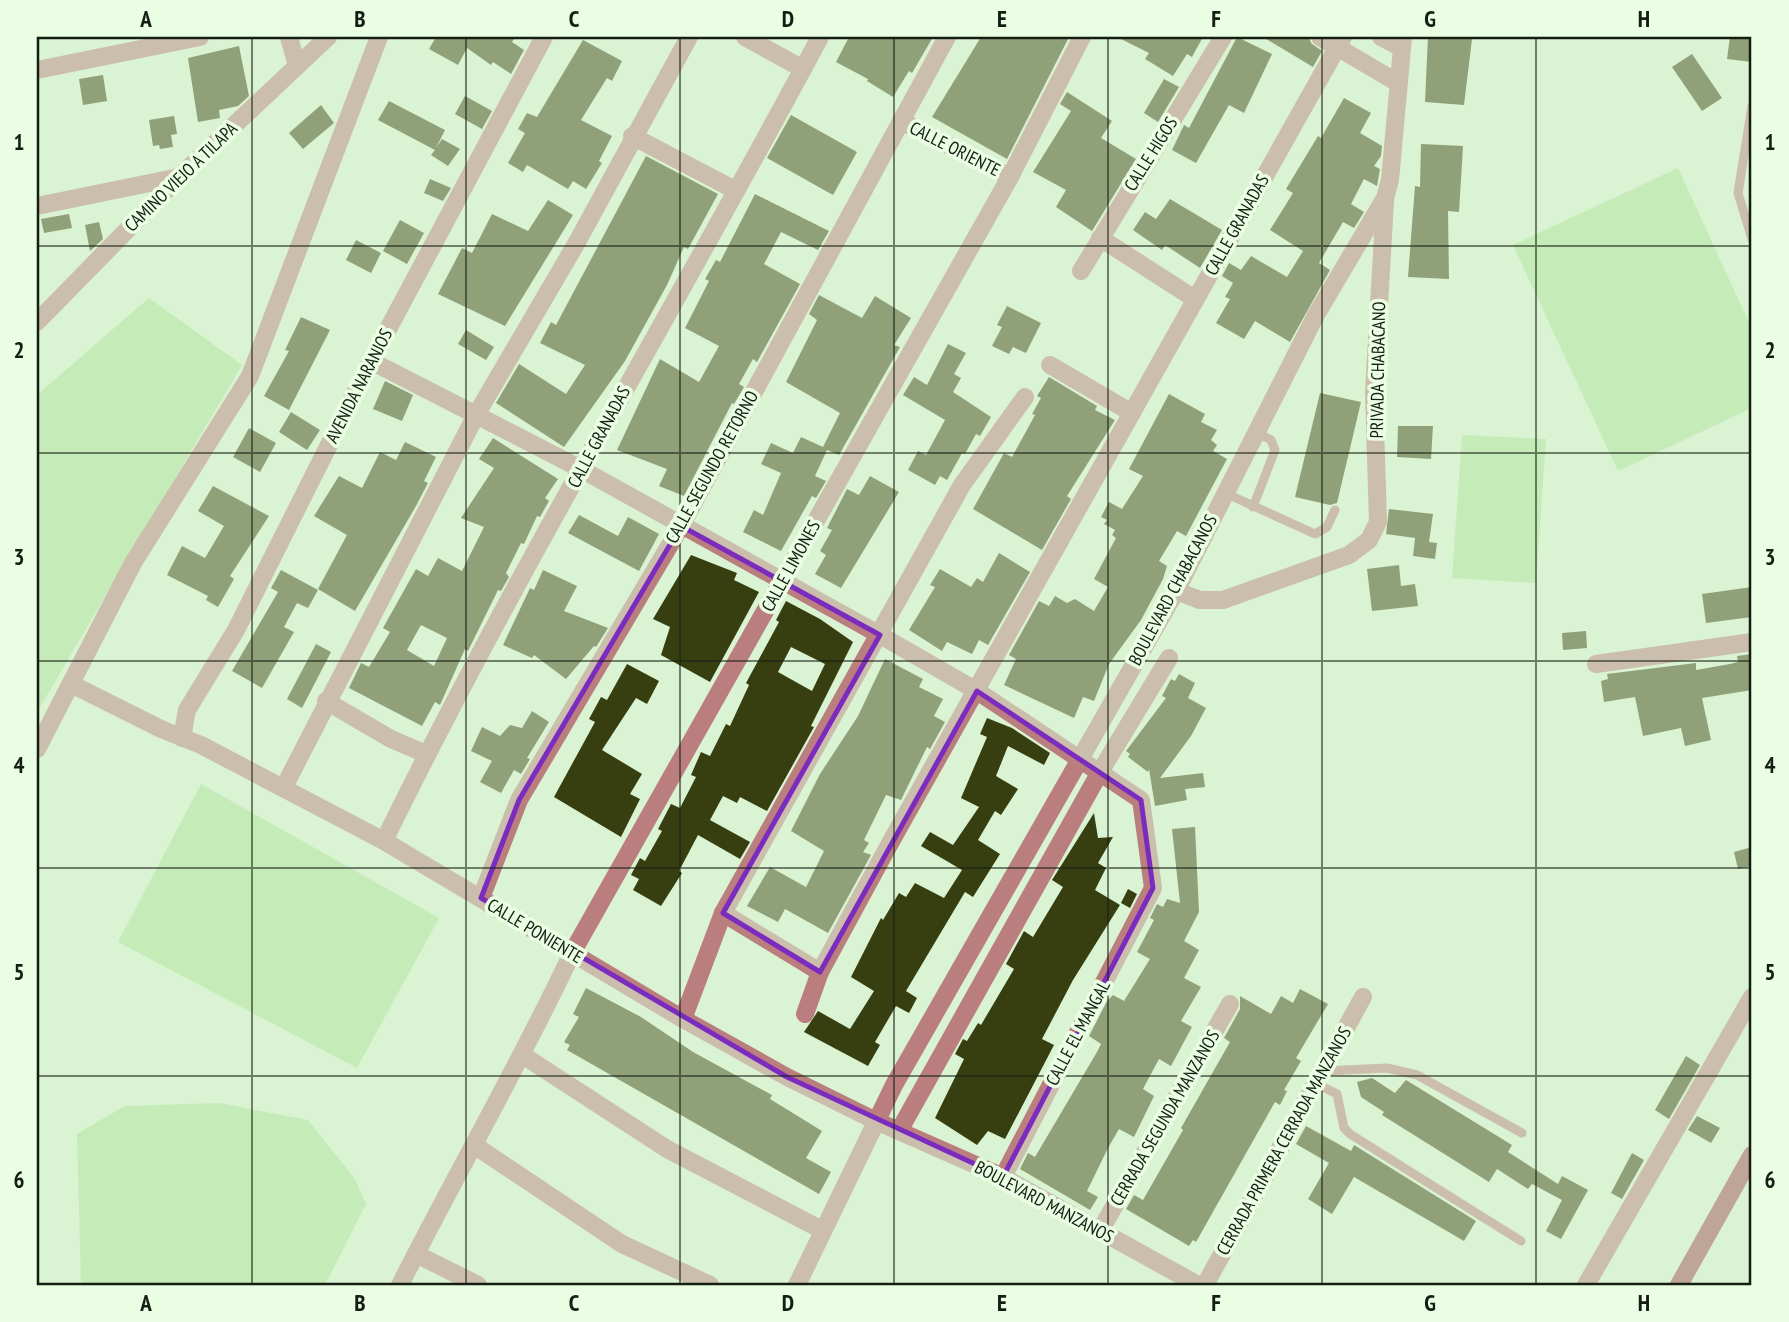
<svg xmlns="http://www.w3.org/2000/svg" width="1789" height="1322" viewBox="0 0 1789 1322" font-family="'PT Sans Narrow',sans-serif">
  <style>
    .green { fill: #abe39a }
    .building { fill: #373f11; fill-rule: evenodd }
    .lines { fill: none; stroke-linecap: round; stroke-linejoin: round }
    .lane { stroke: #ba7e7e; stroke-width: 9 }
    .street { stroke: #ba7e7e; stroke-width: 18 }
    .secondary { stroke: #9d474c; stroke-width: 18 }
    .marked { fill: none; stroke: #7b2cbf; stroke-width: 5; stroke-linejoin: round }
    .grid { fill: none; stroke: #151e12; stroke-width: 2; stroke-opacity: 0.55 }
    .labels { text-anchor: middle; stroke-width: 7; stroke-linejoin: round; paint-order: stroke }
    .street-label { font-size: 18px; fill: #151e12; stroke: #eafee4 }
    .neatline { fill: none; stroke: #151e12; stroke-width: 2.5 }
    .grid-label { font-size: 23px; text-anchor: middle; font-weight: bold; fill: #151e12 }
  </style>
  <rect width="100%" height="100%" fill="#daf3d2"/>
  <!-- green -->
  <g class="green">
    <polygon points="1678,168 1752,329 1752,408 1618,471 1513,245"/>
    <polygon points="149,298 242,365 37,712 37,395"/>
    <polygon points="1462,435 1546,439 1536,583 1452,578"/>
    <polygon points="201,784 439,918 357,1068 118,942"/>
    <polygon points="219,1103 308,1120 355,1179 366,1204 325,1285 81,1285 77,1134 125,1106"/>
  </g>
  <!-- building -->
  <g class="building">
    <polygon points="436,37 515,37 512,42 524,50 511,74 493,62 491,65 467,48 458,65 429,49"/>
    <polygon points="849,37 933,37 912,73 909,71 893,97 867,81 868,79 836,62"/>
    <polygon points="981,37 1069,37 1007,159 932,117"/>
    <polygon points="1117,37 1203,37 1192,57 1187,54 1173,76 1145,59 1149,53"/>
    <polygon points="1237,37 1272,54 1244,113 1229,105 1196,163 1172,150 1184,125 1189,128"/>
    <polygon points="1263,37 1309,37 1311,43 1322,51 1313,67"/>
    <polygon points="1428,37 1472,39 1464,105 1425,102"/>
    <polygon points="1730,37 1752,37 1752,62 1727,59"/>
    <polygon points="583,40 622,61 612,81 607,78 581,120 612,136 599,161 602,163 586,189 573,181 568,189 527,165 523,172 508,163 525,133 518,129 527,113 537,117"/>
    <polygon points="239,46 249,96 238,106 219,110 220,118 198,122 188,58"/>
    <polygon points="1692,54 1722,98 1702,111 1672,67"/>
    <polygon points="103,75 107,101 83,105 79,79"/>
    <polygon points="1164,79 1179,87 1158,122 1144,113"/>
    <polygon points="1067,92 1112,121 1101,138 1136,159 1092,231 1056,207 1066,190 1033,172 1071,111 1060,104"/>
    <polygon points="465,96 492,111 482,129 455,114"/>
    <polygon points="1344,98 1371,113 1360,133 1382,146 1381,156 1374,166 1380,169 1377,186 1364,179 1351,204 1364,212 1354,228 1343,222 1319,263 1330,270 1290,342 1255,321 1244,339 1216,323 1230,299 1225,297 1233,283 1222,276 1229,263 1241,270 1251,256 1287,277 1303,251 1270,230 1293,193 1286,189 1318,136 1321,138"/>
    <polygon points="389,101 445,130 436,148 442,139 460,149 448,166 431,155 435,150 378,120"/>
    <polygon points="321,105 334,123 303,149 289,133"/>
    <polygon points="791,115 857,152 833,195 767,158"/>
    <polygon points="174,116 177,134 171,135 173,147 160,149 159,145 153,146 149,120"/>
    <polygon points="1421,144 1463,146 1459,212 1448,211 1449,279 1408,277 1415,186 1420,187"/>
    <polygon points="646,156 718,194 688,249 684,247 667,285 625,361 564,447 496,403 519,364 566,394 585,365 540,343 551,322 556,325"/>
    <polygon points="430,179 451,188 443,201 424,193"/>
    <polygon points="755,194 829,231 818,250 781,232 764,264 800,284 757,362 753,359 739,384 744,387 734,404 732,403 684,496 659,486 667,469 617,450 660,359 699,382 719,346 685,328 709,281 705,279 716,260 720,262"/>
    <polygon points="1170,199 1222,230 1200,268 1165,245 1162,250 1133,230 1145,212 1156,219"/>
    <polygon points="548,200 573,215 505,326 438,294 462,248 472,253 492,214 528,231"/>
    <polygon points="69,214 72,228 44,233 41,219"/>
    <polygon points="400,220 424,233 407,264 383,251"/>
    <polygon points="99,222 103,239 90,251 85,225"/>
    <polygon points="356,240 381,253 371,273 346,260"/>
    <polygon points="819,295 862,318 875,296 911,318 894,345 900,347 839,455 827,450 815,476 826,481 816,498 812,496 781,551 743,532 754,510 763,515 781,473 761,464 771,443 793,453 801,437 823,447 840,413 786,382 817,320 809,314"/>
    <polygon points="1007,306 1041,323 1026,353 1013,347 1009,354 992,346 1002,327 997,325"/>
    <polygon points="301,317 330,330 289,410 264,396 289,351 285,350"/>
    <polygon points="466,330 494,347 486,360 458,344"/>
    <polygon points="948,344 966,353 954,374 961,378 953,392 991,417 980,436 976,434 965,454 962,453 947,480 940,476 935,485 908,470 918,451 926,455 945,420 903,395 914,377 927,385"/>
    <polygon points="1049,377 1097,406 1095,410 1115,420 1067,496 1071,499 1042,550 973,509 1004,453 1012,457 1035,415 1032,414 1041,398 1037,396"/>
    <polygon points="385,381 413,395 402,421 373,409"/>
    <polygon points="1320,393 1361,402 1337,503 1330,505 1295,497"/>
    <polygon points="1169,394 1205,414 1201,422 1217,430 1211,440 1217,445 1213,451 1227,459 1186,536 1177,531 1159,561 1167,566 1163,579 1141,620 1109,664 1094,701 1083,697 1074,718 1004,685 1016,659 1009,655 1039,601 1049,606 1055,596 1067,603 1075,599 1094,611 1108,587 1094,579 1116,538 1112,535 1115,530 1104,524 1107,520 1101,517 1109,502 1122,509 1143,476 1129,469"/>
    <polygon points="291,412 320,430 307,450 279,432"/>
    <polygon points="1398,426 1433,426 1431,459 1397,457"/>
    <polygon points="249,428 276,443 260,472 233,457"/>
    <path d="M493,438l65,41 -13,19 4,3 -9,16 -3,-1 -13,28 -3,-1 -15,30 3,4 -8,14 -3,-1 -30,61 -3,-2 -25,56 -5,-3 -13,24 -73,-38 12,-25 8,4 21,-35 -7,-4 33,-59 12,7 10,-18 24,13 22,-44 -23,-9 33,-50 -15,-9zM421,625l26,13 -13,28 -27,-16z"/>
    <polygon points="405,442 436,457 424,481 428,483 416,506 355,611 318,589 347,535 314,516 339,476 362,488 380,452 396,460"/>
    <polygon points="870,476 899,492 841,588 815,574 826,555 820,551 832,530 827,528 847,489 859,495"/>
    <polygon points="213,486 269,516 230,576 234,579 218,607 206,600 208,596 167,575 182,546 205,558 224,526 198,511"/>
    <polygon points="1389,509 1433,514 1429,542 1437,543 1435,559 1413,556 1415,538 1386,534"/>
    <polygon points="579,515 618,536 628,517 659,534 639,571 568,533"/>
    <polygon points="999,553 1030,572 988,645 979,640 972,654 947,642 942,651 909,630 935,587 930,585 940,569 971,587 977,578 983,582"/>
    <polygon points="691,555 737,573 734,580 759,592 710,682 661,655 670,627 653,619"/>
    <polygon points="1399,565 1401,586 1415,584 1418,606 1372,611 1367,569"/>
    <polygon points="281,570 318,590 308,608 297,603 284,627 294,632 262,688 232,671 278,592 271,588"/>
    <polygon points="543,570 577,586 564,611 608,628 596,647 594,646 566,679 534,655 532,658 503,645 530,588 534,590"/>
    <polygon points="1752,587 1752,617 1706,623 1702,594"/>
    <path d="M786,601l34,18 33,23 -42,84 3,1 -47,84 -27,-14 -3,6 -14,-7 -13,24 40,22 -10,17 -42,-24 -19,36 3,2 -21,33 -28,-16 6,-11 -8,-4 9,-17 5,3 17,-30 -4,-2 13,-25 9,4 16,-31 -5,-2 10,-23 9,4 16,-32 4,2 19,-41 -3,-2 33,-61 -3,-2zM791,647l34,17 -13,27 -34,-19z"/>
    <polygon points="1586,631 1587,648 1563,650 1562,633"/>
    <polygon points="316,644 331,652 302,708 287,699"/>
    <polygon points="1752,654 1752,690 1702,698 1711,740 1685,746 1681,728 1643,736 1635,697 1604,702 1601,681 1608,679 1607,674 1696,663 1696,670 1730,664 1738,662 1737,656"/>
    <polygon points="885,659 923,679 919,687 943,699 934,716 945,722 930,749 927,747 901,800 886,795 864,840 869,843 863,852 871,855 828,933 785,909 778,922 747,906 770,867 806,887 824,851 791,831 820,774 858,716"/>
    <polygon points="627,664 659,681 647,704 636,698 602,750 642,774 630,794 640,799 621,837 554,797 595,722 589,719 601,697 607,700"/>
    <polygon points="1179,674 1195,683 1188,698 1206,708 1191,736 1160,778 1203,773 1205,787 1185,789 1187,800 1155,806 1149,769 1148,772 1128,757 1130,754 1126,751 1166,698 1162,696 1171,679 1175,681"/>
    <polygon points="532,711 549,722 527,758 530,759 521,774 514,770 501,793 480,782 492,761 471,751 482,727 500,736 510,725 522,728"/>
    <polygon points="987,718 1012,728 1050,753 1044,765 1008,746 996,776 1018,789 1001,815 995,811 978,840 1000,854 973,897 965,892 906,991 917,998 909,1013 896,1006 875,1042 880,1045 868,1066 804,1032 818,1011 850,1029 874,991 851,977 881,918 883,920 899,893 906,897 915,883 944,898 962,870 921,846 930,832 953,845 979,807 961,798 987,737 980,734"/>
    <polygon points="1094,813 1098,838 1113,837 1098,863 1106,868 1095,890 1120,905 1073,980 1042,1039 1054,1045 1005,1139 988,1131 977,1145 935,1118 964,1059 955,1054 963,1039 967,1041 978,1023 981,1025 1014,969 1006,964 1024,931 1033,937 1063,887 1052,880"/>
    <polygon points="1195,827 1199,912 1184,941 1199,950 1184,978 1201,987 1181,1021 1192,1027 1171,1066 1159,1059 1143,1089 1154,1096 1134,1137 1119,1129 1108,1148 1087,1191 1098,1197 1090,1210 1020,1169 1028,1153 1035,1157 1097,1052 1101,1044 1089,1036 1107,1001 1113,995 1124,1001 1150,959 1137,952 1154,920 1150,918 1157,904 1163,907 1167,899 1180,903 1172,829"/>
    <polygon points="1752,847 1752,866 1738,869 1734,852"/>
    <polygon points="1128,889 1137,894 1130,908 1121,903"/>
    <polygon points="586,988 641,1017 693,1052 772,1095 770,1099 822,1131 806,1158 831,1172 819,1194 567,1050 570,1045 564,1042 579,1017 573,1014"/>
    <polygon points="1300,989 1328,1004 1296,1058 1301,1061 1284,1090 1287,1091 1280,1105 1275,1102 1196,1242 1193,1240 1189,1246 1126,1209 1134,1195 1143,1200 1183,1130 1181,1128 1230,1042 1224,1038 1240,1009 1240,996 1271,1014 1281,996 1293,1003"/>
    <polygon points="1686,1056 1700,1065 1669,1119 1655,1110"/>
    <polygon points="1372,1078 1395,1093 1406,1080 1512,1145 1508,1152 1558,1184 1562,1176 1588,1190 1561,1239 1546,1231 1562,1200 1532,1184 1528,1189 1497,1169 1489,1182 1382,1115 1384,1112 1361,1097 1357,1082"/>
    <polygon points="1697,1116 1720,1128 1711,1143 1688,1130"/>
    <polygon points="1306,1126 1351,1151 1354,1145 1476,1221 1464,1241 1354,1177 1332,1214 1308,1199 1329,1163 1296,1144"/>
    <polygon points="1632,1153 1644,1160 1622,1199 1611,1193"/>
  </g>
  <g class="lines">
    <!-- lane -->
    <g class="lane">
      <polyline points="1752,106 1738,193 1752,239"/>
      <polyline points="1225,493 1315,534 1327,527 1335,510"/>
      <polyline points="1253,507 1275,450 1271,440 1256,432"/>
      <polyline points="1324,1071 1387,1068 1417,1075 1522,1133"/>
      <polyline points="1315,1083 1337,1094 1344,1128 1350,1134 1521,1241"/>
    </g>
    <!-- street -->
    <g class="street">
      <polyline points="289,37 297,66"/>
      <polyline points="745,37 803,69"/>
      <polyline points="1320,37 1398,83"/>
      <polyline points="1381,37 1402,48"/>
      <polyline points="37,70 200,37"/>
      <polyline points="901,121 1010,177"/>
      <polyline points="632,136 735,190"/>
      <polyline points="37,206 179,177"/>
      <polyline points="1100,238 1195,299"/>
      <polyline points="1081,271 1223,37"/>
      <polyline points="37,322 179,177 328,37"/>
      <polyline points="371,361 581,469 880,635 977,691 1141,800 1153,888 1003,1177"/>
      <polyline points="1050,365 1132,413"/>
      <polyline points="1176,591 1200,600 1223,600 1349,555 1369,540 1378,522 1374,392 1385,201"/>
      <polyline points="1596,664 1752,642"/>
      <polyline points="71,684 161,729 201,745 384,841 683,1019 787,1077 876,1121 1003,1177 1198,1285"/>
      <polyline points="326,701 391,739 426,754"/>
      <polyline points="182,738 187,710 236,630 371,361 544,37"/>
      <polyline points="37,749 133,563 250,376 379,37"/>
      <polyline points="284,787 476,415 576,244 689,37"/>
      <path d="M384,841c134,-274 293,-535 436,-804"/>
      <polyline points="481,898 519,800 681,526 947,37"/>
      <polyline points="723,913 820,972"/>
      <polyline points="805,1014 820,972 889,845 1343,37"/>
      <polyline points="683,1019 723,913 962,485 1025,397"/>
      <polyline points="524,1056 667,1149 822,1230"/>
      <polyline points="899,1131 1100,772 1169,658"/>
      <polyline points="474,1145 622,1244 710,1285"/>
      <polyline points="1100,1231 1230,1004"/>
      <polyline points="416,1254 478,1285"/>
      <path d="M400,1285c56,-111 119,-219 172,-332l438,-776 72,-140"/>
      <polyline points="797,1285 894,1085 1176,591 1316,315 1385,198 1390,180 1403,37"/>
      <polyline points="1205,1285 1363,997"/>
      <polyline points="1586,1285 1752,997"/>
    </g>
    <!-- secondary -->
    <polyline class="secondary" points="1679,1285 1752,1155"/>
  </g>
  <!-- marked area -->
  <path d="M0 0H1789V1322H0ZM681,526l199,109 -157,278 97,59 157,-281 164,109 12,88 -150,289 -216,-100 -306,-179 38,-98z" fill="#daf3d2" fill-opacity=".55" fill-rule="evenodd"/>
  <path class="marked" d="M681,526l199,109 -157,278 97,59 157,-281 164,109 12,88 -150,289 -216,-100 -306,-179 38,-98z"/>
  <!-- grid -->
  <path class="grid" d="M252,37v1248M466,37v1248M680,37v1248M894,37v1248M1108,37v1248M1322,37v1248M1536,37v1248M37,246h1715M37,453h1715M37,661h1715M37,868h1715M37,1076h1715"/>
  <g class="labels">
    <!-- street labels -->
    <g class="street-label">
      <text transform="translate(955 149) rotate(27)" y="6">CALLE ORIENTE</text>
      <text transform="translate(1151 154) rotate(-58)" y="6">CALLE HIGOS</text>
      <text transform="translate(181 177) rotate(-44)" y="6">CAMINO VIEJO A TILAPA</text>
      <text transform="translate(1237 225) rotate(-61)" y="6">CALLE GRANADAS</text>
      <text transform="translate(1378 370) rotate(-89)" y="6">PRIVADA CHABACANO</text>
      <text transform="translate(359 386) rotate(-63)" y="6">AVENIDA NARANJOS</text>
      <text transform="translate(599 437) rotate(-62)" y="6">CALLE GRANADAS</text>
      <text transform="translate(712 467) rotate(-61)" y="6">CALLE SEGUNDO RETORNO</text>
      <text transform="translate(791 566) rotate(-61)" y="6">CALLE LIMONES</text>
      <text transform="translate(1173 590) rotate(-62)" y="6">BOULEVARD CHABACANOS</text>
      <text transform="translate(535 931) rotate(31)" y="6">CALLE PONIENTE</text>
      <text transform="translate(1078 1033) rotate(-62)" y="6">CALLE EL MANGAL</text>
      <text transform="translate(1165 1118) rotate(-60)" y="6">CERRADA SEGUNDA MANZANOS</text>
      <text transform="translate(1284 1141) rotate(-61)" y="6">CERRADA PRIMERA CERRADA MANZANOS</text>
      <text transform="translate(1044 1202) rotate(28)" y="6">BOULEVARD MANZANOS</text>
    </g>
  </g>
  <!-- border -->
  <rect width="1789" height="1322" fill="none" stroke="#eafee4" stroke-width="77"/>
  <rect x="38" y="38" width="1712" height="1246" class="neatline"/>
  <g class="grid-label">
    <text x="146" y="27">A</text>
    <text x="360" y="27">B</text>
    <text x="574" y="27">C</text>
    <text x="788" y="27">D</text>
    <text x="1002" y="27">E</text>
    <text x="1216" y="27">F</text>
    <text x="1430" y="27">G</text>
    <text x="1644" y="27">H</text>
    <text x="19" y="150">1</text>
    <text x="1770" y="150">1</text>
    <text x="19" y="358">2</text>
    <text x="1770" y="358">2</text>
    <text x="19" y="565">3</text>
    <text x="1770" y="565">3</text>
    <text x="19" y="773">4</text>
    <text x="1770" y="773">4</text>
    <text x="19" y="980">5</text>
    <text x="1770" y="980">5</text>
    <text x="19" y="1188">6</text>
    <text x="1770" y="1188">6</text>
    <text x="146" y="1311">A</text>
    <text x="360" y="1311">B</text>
    <text x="574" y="1311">C</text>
    <text x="788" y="1311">D</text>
    <text x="1002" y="1311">E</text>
    <text x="1216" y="1311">F</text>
    <text x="1430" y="1311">G</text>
    <text x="1644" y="1311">H</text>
  </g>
</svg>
